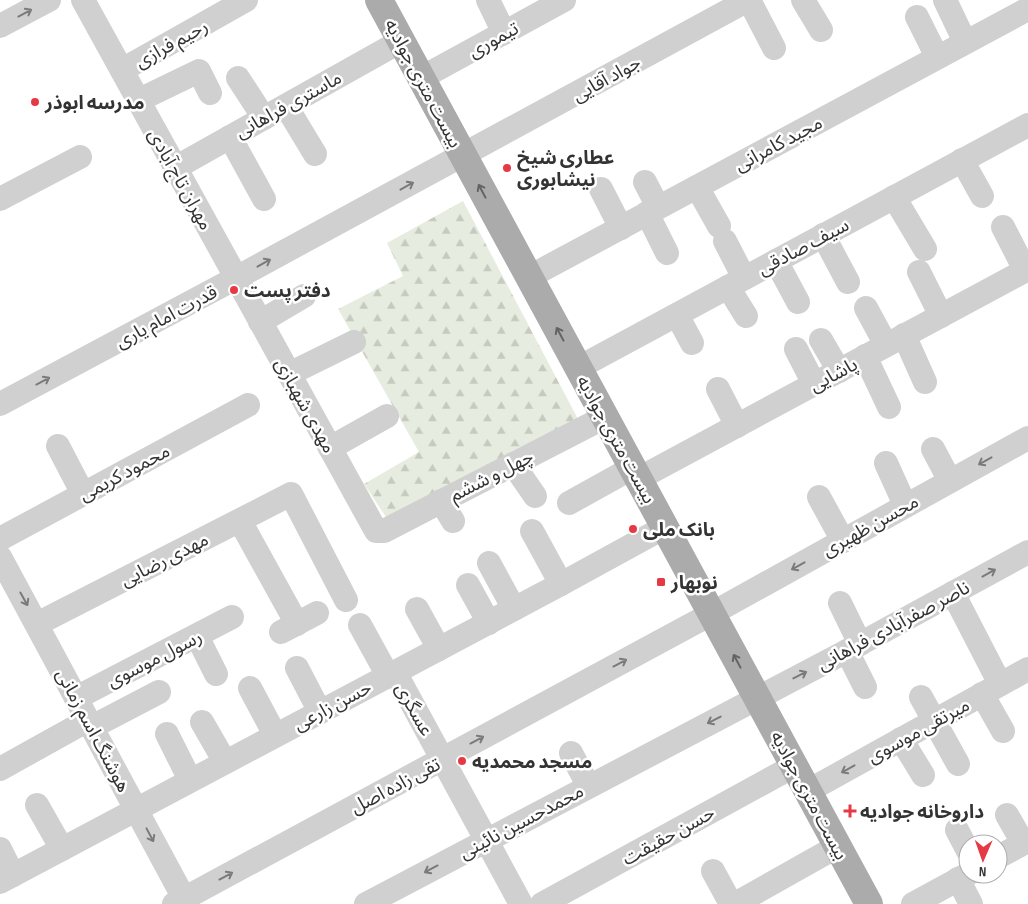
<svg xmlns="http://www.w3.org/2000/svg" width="1028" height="904" viewBox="0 0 1028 904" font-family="'Sofia Sans Condensed','Noto Sans Arabic',sans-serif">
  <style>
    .forest { fill: url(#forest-firs) }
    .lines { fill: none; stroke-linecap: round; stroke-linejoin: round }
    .minor { stroke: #d0d0d0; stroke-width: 24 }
    .major { stroke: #ababab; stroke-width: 28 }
    .oneway { stroke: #7a7a7a }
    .oneway2 { stroke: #636363 }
    .poi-dot { fill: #e63946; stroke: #fff; stroke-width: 2 }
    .labels { text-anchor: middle; stroke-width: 5; stroke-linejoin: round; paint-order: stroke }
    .street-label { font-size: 19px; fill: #333; stroke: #fff }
    .poi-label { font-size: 19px; font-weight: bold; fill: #333; stroke: #fff; text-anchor: start }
  </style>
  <defs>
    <pattern id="forest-firs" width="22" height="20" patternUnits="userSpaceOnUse" patternTransform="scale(1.25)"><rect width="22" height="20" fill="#e6ecdf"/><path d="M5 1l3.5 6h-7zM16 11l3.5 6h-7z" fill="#c6cbc0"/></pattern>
  </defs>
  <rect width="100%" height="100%" fill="#fff"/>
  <!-- forest -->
  <polygon class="forest" points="463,201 579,421 388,520 364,484 419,452 338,309 403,276 387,243"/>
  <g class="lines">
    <!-- minor -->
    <g class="minor">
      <polyline points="83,0 376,531 384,531 605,417"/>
      <polyline points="488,0 504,33"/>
      <polyline points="749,0 774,48"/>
      <polyline points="803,0 821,30"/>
      <polyline points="945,0 965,42"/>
      <polyline points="917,17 937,57"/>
      <polyline points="0,26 49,0"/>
      <polyline points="122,70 246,0"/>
      <polyline points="238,78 264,118"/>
      <polyline points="421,78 564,0"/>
      <polyline points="139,100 199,71 210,93"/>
      <polyline points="286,106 315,154"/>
      <polyline points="230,137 264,199"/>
      <polyline points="962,160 982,196"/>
      <polyline points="175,168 401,41"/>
      <polyline points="645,182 658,207"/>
      <polyline points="697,187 719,226"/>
      <polyline points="601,189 621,228"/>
      <polyline points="894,197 925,249"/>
      <polyline points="0,199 80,157"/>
      <polyline points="647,213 667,253"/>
      <polyline points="1003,227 1025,270"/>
      <polyline points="823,235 848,282"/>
      <polyline points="725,241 744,278"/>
      <polyline points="776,261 798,302"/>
      <polyline points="919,272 941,316"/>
      <polyline points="529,277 1028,9"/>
      <polyline points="728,287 746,316"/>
      <polyline points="866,308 886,345"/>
      <polyline points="677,315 692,343"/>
      <polyline points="260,322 304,296"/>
      <polyline points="904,335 925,382"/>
      <polyline points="821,340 839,371"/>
      <polyline points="796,349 814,384"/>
      <polyline points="865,356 889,407"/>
      <polyline points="578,368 1028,125"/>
      <polyline points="289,374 354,342"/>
      <polyline points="718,389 737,426"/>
      <polyline points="0,404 236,278 748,0"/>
      <polyline points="58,446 83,494"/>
      <polyline points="330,448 387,416"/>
      <polyline points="933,449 950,481"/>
      <polyline points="886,463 905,505"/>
      <polyline points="513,464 535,496"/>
      <polyline points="638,479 1028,269"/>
      <polyline points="819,497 843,541"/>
      <polyline points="441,501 453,521"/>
      <polyline points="569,503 632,468"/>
      <polyline points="240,521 297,624"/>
      <polyline points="532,531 561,584"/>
      <polyline points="0,539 248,405"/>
      <polyline points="0,557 187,904"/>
      <polyline points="489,563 514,609"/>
      <polyline points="468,585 489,623"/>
      <polyline points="953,593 1000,684"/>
      <polyline points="840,603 860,644"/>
      <polyline points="417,609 439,649"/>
      <polyline points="37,624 291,494 346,600"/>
      <polyline points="360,625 388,676"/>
      <polyline points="281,632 317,613"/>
      <polyline points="197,636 216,674"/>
      <polyline points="847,651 865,687"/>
      <polyline points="297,668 320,712"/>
      <polyline points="395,672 521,904"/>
      <polyline points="250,688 275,735"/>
      <polyline points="982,694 1003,731"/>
      <polyline points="921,697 958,764"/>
      <polyline points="76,698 232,617"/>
      <polyline points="202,722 225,762"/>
      <polyline points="92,727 159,692"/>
      <polyline points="167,734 190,780"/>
      <polyline points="901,739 923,775"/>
      <polyline points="571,753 588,785"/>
      <polyline points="0,769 88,720"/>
      <polyline points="808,791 1028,669"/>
      <polyline points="37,805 62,849"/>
      <polyline points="1007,815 1023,843"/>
      <polyline points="957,830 968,851"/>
      <polyline points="0,849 13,875"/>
      <polyline points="998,857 1028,841"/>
      <polyline points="713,871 731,904"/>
      <polyline points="958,879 971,904"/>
      <polyline points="0,882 561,584 665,527"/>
      <polyline points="174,904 711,614 1028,438"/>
      <polyline points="366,904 847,651 1028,552"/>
      <polyline points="542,904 794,766"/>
      <polyline points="735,904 838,846"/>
      <polyline points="913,904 968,874"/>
    </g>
    <!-- major -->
    <polyline class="major" points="379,0 869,904"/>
  </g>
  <!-- one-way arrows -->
  <defs><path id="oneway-shaft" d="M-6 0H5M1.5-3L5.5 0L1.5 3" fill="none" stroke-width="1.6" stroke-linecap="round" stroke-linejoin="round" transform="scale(1.25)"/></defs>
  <g class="oneway">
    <use href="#oneway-shaft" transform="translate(25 13) rotate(-28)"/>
    <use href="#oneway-shaft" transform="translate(407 186) rotate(-29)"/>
    <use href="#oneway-shaft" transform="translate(264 263) rotate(-29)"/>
    <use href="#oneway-shaft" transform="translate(43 381) rotate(-28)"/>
    <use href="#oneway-shaft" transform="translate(985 461) rotate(151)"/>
    <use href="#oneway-shaft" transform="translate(798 566) rotate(151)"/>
    <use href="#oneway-shaft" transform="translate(989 573) rotate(-29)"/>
    <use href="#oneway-shaft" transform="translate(24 599) rotate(61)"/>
    <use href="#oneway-shaft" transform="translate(620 663) rotate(-28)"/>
    <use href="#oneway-shaft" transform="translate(800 675) rotate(-27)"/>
    <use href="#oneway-shaft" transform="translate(714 720) rotate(153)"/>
    <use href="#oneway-shaft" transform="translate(477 740) rotate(-28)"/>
    <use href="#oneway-shaft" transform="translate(848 769) rotate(151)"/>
    <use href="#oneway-shaft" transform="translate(150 835) rotate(62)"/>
    <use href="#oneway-shaft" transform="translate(431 869) rotate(152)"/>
    <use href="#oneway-shaft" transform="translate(226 876) rotate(-28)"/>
  </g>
  <g class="oneway2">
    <use href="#oneway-shaft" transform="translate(482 191) rotate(-118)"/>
    <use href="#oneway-shaft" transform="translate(560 334) rotate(-118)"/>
    <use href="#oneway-shaft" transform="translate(737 661) rotate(-118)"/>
  </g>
  <!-- markers -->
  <g class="poi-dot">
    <circle cx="35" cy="102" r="5"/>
    <circle cx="507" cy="168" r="5"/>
    <circle cx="234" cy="290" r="5"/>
    <circle cx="633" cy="529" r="5"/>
    <rect x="656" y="577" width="10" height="10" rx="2.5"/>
    <circle cx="462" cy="761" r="5"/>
    <path d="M847.5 803.5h5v5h5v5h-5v5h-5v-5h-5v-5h5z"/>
  </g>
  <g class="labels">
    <!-- street labels -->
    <g class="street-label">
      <text transform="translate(493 39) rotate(-29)" y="7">تیموری</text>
      <text transform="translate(171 43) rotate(-29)" y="7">رحیم فرازی</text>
      <text transform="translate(606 78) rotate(-29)" y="7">جواد آقایی</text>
      <text transform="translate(424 83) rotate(62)" y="7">بیست متری جوادیه</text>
      <text transform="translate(288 104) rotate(-29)" y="7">ماستری فراهانی</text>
      <text transform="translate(778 143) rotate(-28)" y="7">مجید کامرانی</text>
      <text transform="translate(181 179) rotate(61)" y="7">مهران تاج آبادی</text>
      <text transform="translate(803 246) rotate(-28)" y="7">سیف صادقی</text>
      <text transform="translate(166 316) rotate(-28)" y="7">قدرت امام یاری</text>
      <text transform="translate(833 374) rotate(-28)" y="7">پاشایی</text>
      <text transform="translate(306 405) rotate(61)" y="7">مهدی شهبازی</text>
      <text transform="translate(617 439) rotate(61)" y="7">بیست متری جوادیه</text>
      <text transform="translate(124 472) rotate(-28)" y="7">محمود کریمی</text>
      <text transform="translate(491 475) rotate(-27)" y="7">چهل و ششم</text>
      <text transform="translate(870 525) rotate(-29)" y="7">محسن ظهیری</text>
      <text transform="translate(164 559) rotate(-27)" y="7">مهدی رضایی</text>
      <text transform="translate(893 625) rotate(-28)" y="7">ناصر صفرآبادی فراهانی</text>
      <text transform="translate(154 658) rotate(-27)" y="7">رسول موسوی</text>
      <text transform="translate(332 705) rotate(-28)" y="7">حسن زارعی</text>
      <text transform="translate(415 709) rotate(61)" y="7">عسگری</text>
      <text transform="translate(94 730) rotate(62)" y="7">هوشنگ اسم زمانی</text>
      <text transform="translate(918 730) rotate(-29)" y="7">میرتقی موسوی</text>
      <text transform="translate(395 785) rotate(-28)" y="7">تقی زاده اصل</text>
      <text transform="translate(810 795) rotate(62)" y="7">بیست متری جوادیه</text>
      <text transform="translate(521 821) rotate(-28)" y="7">محمدحسین نائینی</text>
      <text transform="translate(668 835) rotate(-29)" y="7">حسن حقیقت</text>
    </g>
    <!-- poi labels -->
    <g class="poi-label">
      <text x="45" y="109">مدرسه ابوذر</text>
      <text x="517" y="164">عطاری شیخ<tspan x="517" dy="22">نیشابوری</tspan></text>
      <text x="244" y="297">دفتر پست</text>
      <text x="643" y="536">بانک ملی</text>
      <text x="671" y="589">نوبهار</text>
      <text x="472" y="768">مسجد محمدیه</text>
      <text x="860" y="818">داروخانه جوادیه</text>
    </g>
  </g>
  <!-- north arrow -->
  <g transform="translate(983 859) rotate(182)"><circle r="24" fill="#ffffff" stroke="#adadad"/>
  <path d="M0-4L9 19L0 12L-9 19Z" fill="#e63946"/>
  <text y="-8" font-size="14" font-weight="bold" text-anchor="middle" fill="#333333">N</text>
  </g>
</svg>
